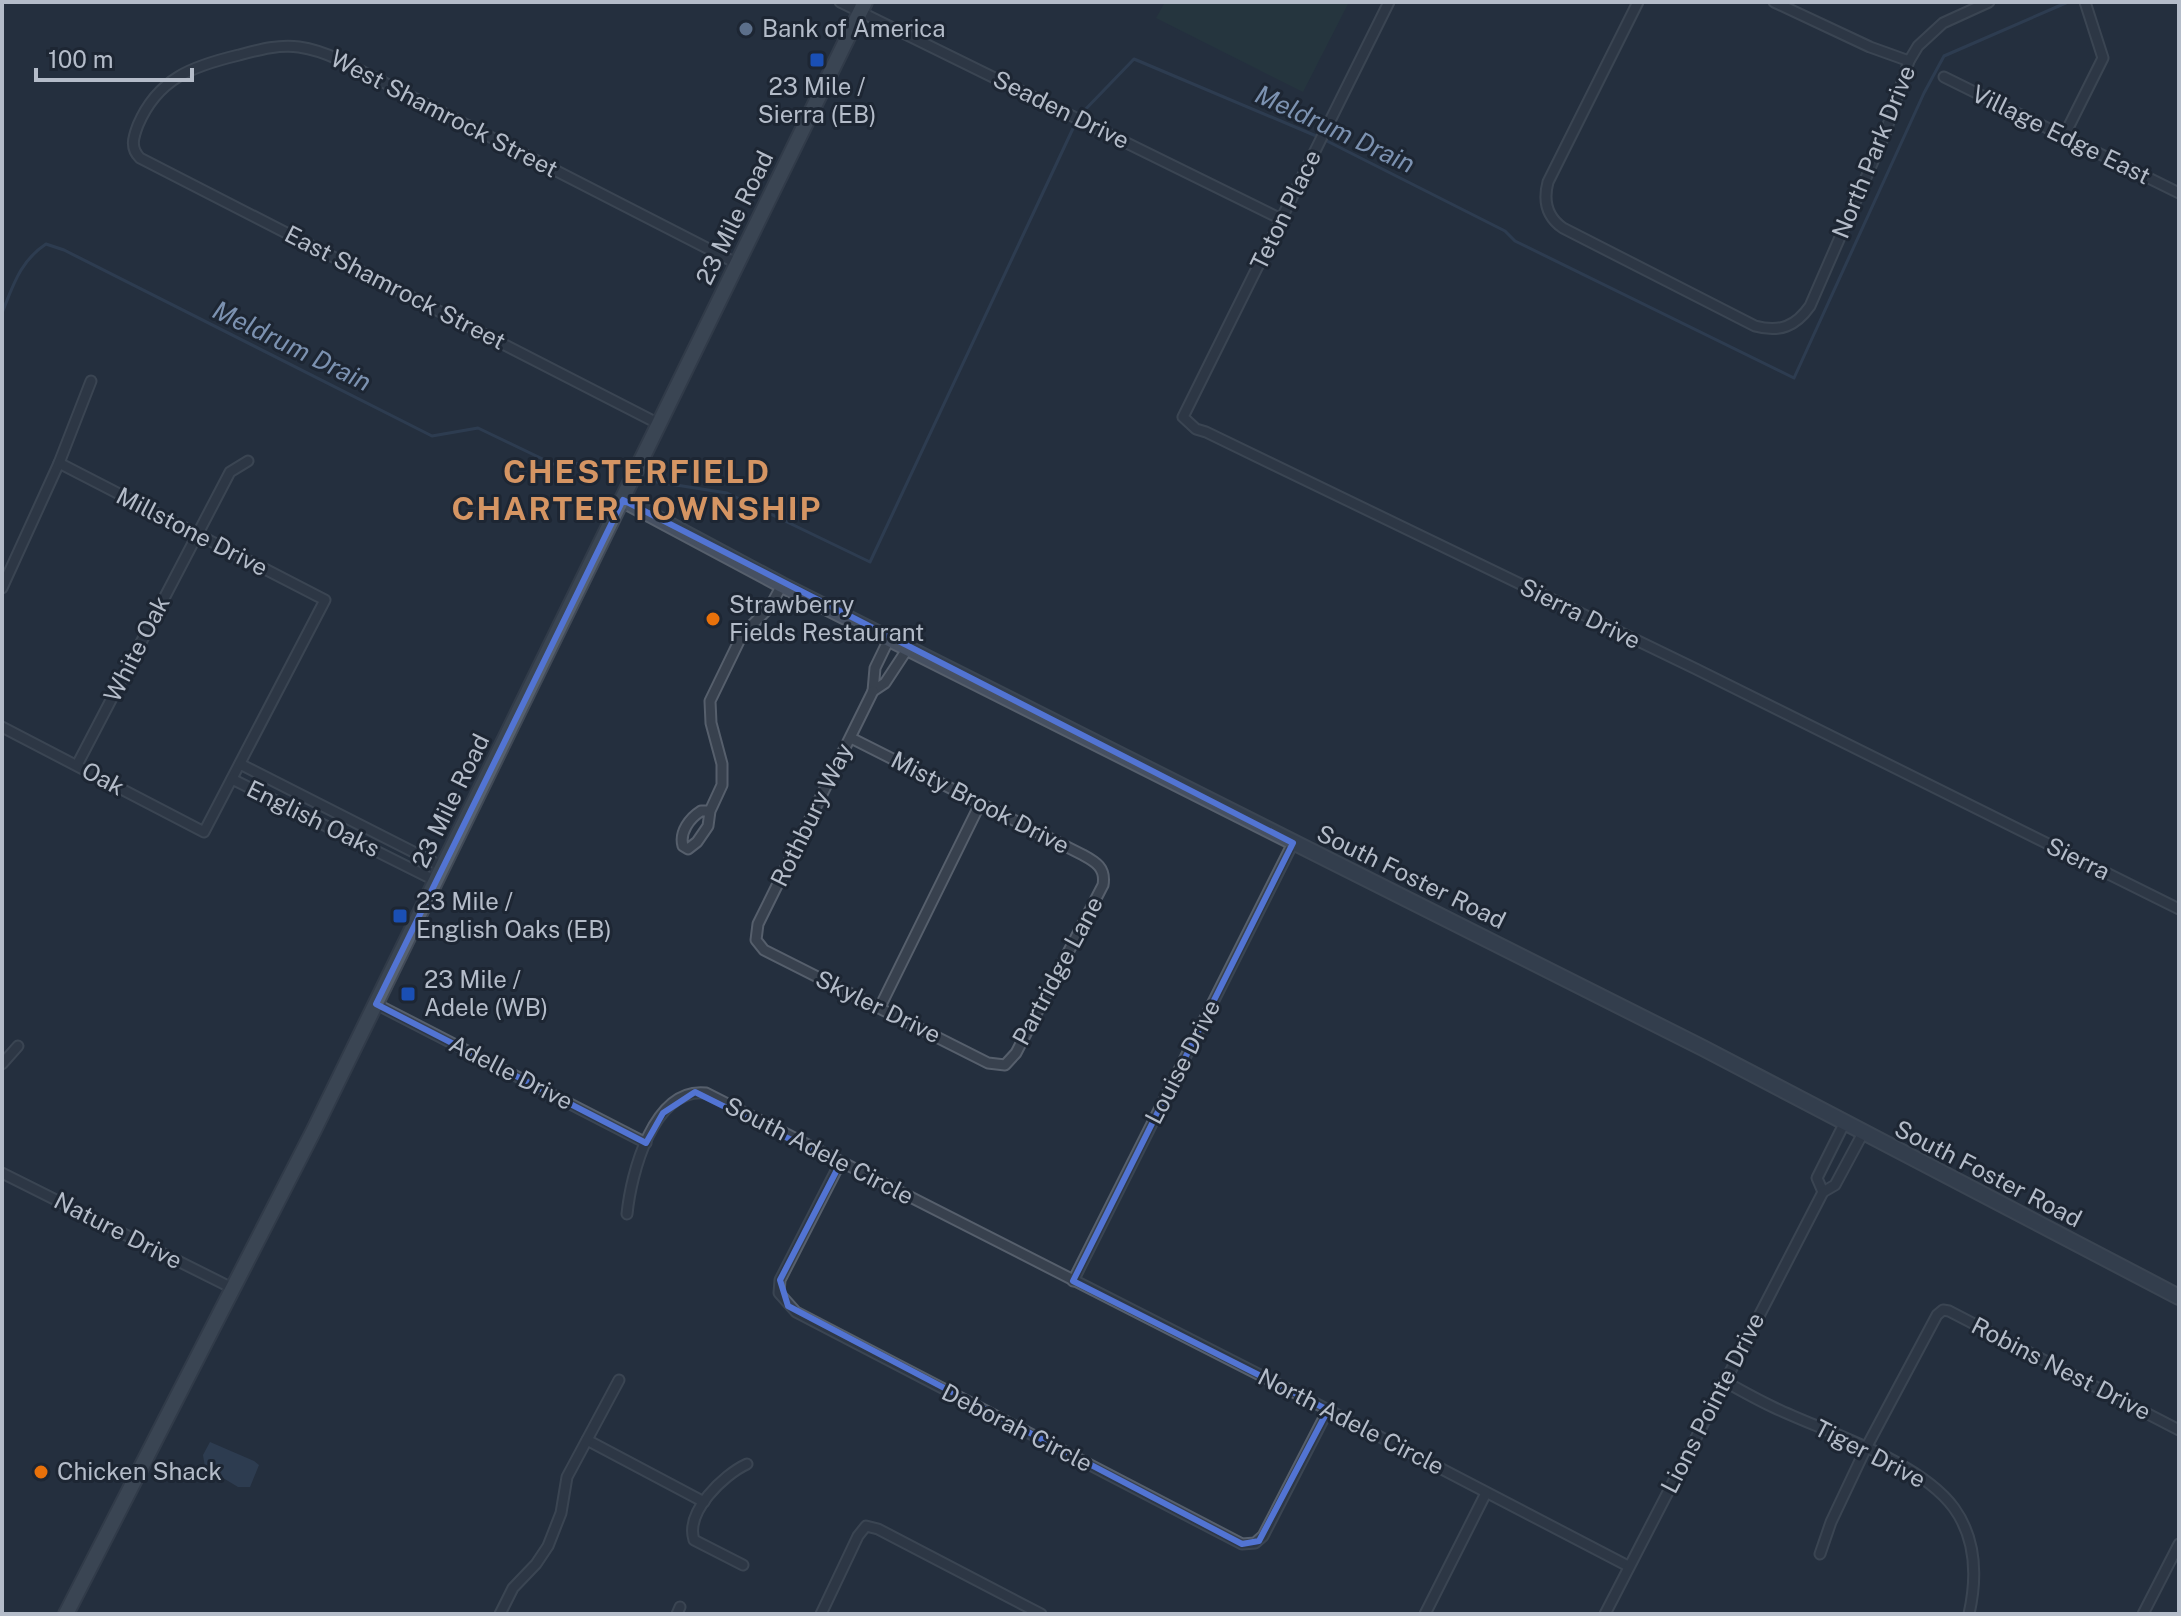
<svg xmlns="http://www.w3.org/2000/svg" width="2181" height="1616" viewBox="0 0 2181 1616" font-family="'Public Sans',sans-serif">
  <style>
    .park { fill: #263c3f }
    .water { fill: #394c67 }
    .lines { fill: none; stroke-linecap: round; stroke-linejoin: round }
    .stream { stroke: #394c67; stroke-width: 3 }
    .street-casing { stroke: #565f6c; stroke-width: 13 }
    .secondary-casing { stroke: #565f6c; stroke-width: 18 }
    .primary-casing { stroke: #414a57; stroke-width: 18 }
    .street { stroke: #38414e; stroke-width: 9 }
    .secondary { stroke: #465061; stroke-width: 14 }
    .primary { stroke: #56606e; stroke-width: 14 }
    .marked { fill: none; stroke: #5274d3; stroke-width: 6; stroke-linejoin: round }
    .service-dot { fill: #5c6f8a; stroke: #1d2633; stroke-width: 3 }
    .transit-dot { fill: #1a4fb4; stroke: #1d2633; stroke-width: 3 }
    .food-dot { fill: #e8710a; stroke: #1d2633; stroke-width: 3 }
    .labels { text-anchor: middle; stroke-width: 6; stroke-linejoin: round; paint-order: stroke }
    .poi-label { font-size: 24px; fill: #b4bcc9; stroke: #1d2633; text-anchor: start }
    .street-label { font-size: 24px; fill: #b4bcc9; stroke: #1d2633 }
    .water-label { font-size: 26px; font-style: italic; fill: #7c92b1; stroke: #1d2633 }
    .district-label { font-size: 32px; font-weight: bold; letter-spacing: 2px; fill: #d59563; stroke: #1d2633 }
  </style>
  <rect width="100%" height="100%" fill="#242f3e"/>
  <!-- park -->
  <polygon class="park" points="1165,2 1349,2 1303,92 1156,18"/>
  <!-- water -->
  <polygon class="water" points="210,1442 254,1461 259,1465 250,1487 238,1487 205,1467 203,1455"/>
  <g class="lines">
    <!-- stream -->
    <g class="stream">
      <polyline points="1080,115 1134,59 1321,138 1505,231 1515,241 1794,378 1924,93 1944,56 2068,2"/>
      <path d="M2,313c11,-27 18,-52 44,-69l18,6 368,186 46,-8 75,36 55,-1"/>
      <polyline points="657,482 727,493 870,562 1076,122"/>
    </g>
    <!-- street casing -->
    <g class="street-casing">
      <g id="street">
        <polyline points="840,2 1281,219"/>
        <polyline points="1389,2 1183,417 1196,429 1206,432 1696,669 2179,909"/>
        <path d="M1638,2l-90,180c-5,19 -1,35 15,46l192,98c25,7 41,0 55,-20l75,-172 24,-73 9,-15 25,-23 46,-21"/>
        <polyline points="1774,2 1870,47 1909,61"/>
        <polyline points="1944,77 2179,193"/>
        <polyline points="2064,136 2103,58 2085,2"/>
        <path d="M659,424l-519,-266c-10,-10 -7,-20 -2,-33 20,-47 55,-59 101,-70 19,-5 40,-11 60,-8 15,2 28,7 41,13l396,203"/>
        <polyline points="2,588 59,463 91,381"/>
        <polyline points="889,639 875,668 873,691 885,683 908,648"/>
        <polyline points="2,727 204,832 325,600 59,463"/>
        <path d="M851,738l232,117c13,7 23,13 20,30l-87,168 -11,12 -17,-2 -224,-113 -8,-10 2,-16 115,-233"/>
        <polyline points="240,764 443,867"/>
        <polyline points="77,765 230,472 248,461"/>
        <polyline points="232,779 436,881"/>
        <path d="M710,811h-9c-11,7 -22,21 -18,35l5,3 9,-7 11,-16 2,-15 12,-26v-21l-11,-41 -1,-22 32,-66 28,-28 12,-22"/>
        <polyline points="376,1004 646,1143"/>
        <polyline points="880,1007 980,804"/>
        <polyline points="2,1064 18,1046"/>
        <polyline points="1844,1124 1817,1178 1823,1192 1835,1185 1863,1133"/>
        <polyline points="840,1163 780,1280 779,1293 796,1312 1242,1544 1255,1543 1263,1536 1328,1410"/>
        <polyline points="2,1173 234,1289"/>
        <path d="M627,1214c4,-40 26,-127 79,-121l609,310 313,163"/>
        <polyline points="1073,1281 1293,843"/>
        <path d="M1724,1381c16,9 32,18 49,26 52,25 146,53 181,101 23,32 23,70 15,106"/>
        <polyline points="587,1440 704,1502"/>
        <polyline points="1820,1554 1831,1522 1866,1448 1937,1315 1943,1310 1949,1311 2179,1430"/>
        <path d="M743,1565l-49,-25c-9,-28 29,-65 53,-76"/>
        <polyline points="500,1614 513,1588 536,1564 548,1546 561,1513 567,1477 619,1380"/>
        <polyline points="677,1614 680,1607"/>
        <polyline points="821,1614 858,1536 866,1526 878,1529 1041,1614"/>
        <polyline points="1425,1614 1486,1493"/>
        <polyline points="1605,1614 1823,1192"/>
        <polyline points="2143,1614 2179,1544"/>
      </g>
    </g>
    <!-- secondary casing -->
    <g class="secondary-casing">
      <polyline id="secondary" points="623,500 782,585 1703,1048 2179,1297"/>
    </g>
    <!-- primary casing -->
    <g class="primary-casing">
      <polyline id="primary" points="66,1614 314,1130 865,2"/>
    </g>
    <!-- street -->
    <use href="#street" class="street"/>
    <!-- secondary -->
    <use href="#secondary" class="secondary"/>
    <!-- primary -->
    <use href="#primary" class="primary"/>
  </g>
  <!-- marked area -->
  <path d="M0 0H2181V1616H0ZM623,500l670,343 -220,438 255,129 -69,131 -17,3 -454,-238 -8,-26 60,-116 -145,-72 -32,21 -17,30 -270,-139z" fill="#242f3e" fill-opacity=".55" fill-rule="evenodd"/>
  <path class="marked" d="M623,500l670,343 -220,438 255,129 -69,131 -17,3 -454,-238 -8,-26 60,-116 -145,-72 -32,21 -17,30 -270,-139z"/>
  <!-- markers -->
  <circle class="service-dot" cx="746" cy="29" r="8"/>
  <g class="transit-dot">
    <rect x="809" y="52" width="16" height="16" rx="4"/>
    <rect x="392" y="908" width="16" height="16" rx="4"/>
    <rect x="400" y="986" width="16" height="16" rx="4"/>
  </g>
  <g class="food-dot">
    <circle cx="713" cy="619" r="8"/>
    <circle cx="41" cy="1472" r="8"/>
  </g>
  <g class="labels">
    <!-- poi labels -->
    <g class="poi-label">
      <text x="762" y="37">Bank of America</text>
      <text x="817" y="95" text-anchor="middle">23 Mile /<tspan x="817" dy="28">Sierra (EB)</tspan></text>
      <text x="729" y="613">Strawberry<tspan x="729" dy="28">Fields Restaurant</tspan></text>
      <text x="416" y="910">23 Mile /<tspan x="416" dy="28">English Oaks (EB)</tspan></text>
      <text x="424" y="988">23 Mile /<tspan x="424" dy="28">Adele (WB)</tspan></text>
      <text x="57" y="1480">Chicken Shack</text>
    </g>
    <!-- street labels -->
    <g class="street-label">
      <text transform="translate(1061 110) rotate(26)" y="8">Seaden Drive</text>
      <text transform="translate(444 114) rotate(27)" y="8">West Shamrock Street</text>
      <text transform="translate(2061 135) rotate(26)" y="8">Village Edge East</text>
      <text transform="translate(1874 152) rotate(-68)" y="8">North Park Drive</text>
      <text transform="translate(1286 210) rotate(-64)" y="8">Teton Place</text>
      <text transform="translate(735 218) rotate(-64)" y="8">23 Mile Road</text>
      <text transform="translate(395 288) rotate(27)" y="8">East Shamrock Street</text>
      <text transform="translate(192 532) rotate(27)" y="8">Millstone Drive</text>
      <text transform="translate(1580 614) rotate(26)" y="8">Sierra Drive</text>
      <text transform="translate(137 649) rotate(-63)" y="8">White Oak</text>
      <text transform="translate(103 779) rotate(28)" y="8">Oak</text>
      <text transform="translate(451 801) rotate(-64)" y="8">23 Mile Road</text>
      <text transform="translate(980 803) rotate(27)" y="8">Misty Brook Drive</text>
      <text transform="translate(812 815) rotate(-64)" y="8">Rothbury Way</text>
      <text transform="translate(313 819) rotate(26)" y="8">English Oaks</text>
      <text transform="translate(2078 859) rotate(26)" y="8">Sierra</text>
      <text transform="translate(1411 877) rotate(26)" y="8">South Foster Road</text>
      <text transform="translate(1058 971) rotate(-62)" y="8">Partridge Lane</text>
      <text transform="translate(878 1007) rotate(26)" y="8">Skyler Drive</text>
      <text transform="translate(1183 1062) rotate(-63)" y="8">Louise Drive</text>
      <text transform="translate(511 1073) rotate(27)" y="8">Adelle Drive</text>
      <text transform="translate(819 1151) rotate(27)" y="8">South Adele Circle</text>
      <text transform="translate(1988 1174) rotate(27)" y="8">South Foster Road</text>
      <text transform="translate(118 1231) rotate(27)" y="8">Nature Drive</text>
      <text transform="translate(2061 1369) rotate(27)" y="8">Robins Nest Drive</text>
      <text transform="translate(1713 1403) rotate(-63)" y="8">Lions Pointe Drive</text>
      <text transform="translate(1351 1422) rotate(27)" y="8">North Adele Circle</text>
      <text transform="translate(1017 1428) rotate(27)" y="8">Deborah Circle</text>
      <text transform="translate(1870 1454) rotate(27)" y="8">Tiger Drive</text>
    </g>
    <!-- water labels -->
    <g class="water-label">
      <text transform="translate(1335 129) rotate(25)" y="9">Meldrum Drain</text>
      <text transform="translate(292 346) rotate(26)" y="9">Meldrum Drain</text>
    </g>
    <!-- district labels -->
    <g class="district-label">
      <text x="637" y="483">CHESTERFIELD<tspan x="637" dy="37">CHARTER TOWNSHIP</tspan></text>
    </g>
  </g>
  <!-- border -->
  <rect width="2181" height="1616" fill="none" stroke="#b4bcc9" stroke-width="8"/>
  <!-- scale -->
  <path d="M36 68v12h156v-12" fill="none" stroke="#b4bcc9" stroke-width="4"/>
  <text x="48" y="68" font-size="24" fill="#b4bcc9" stroke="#1d2633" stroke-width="6" paint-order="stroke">100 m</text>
</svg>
